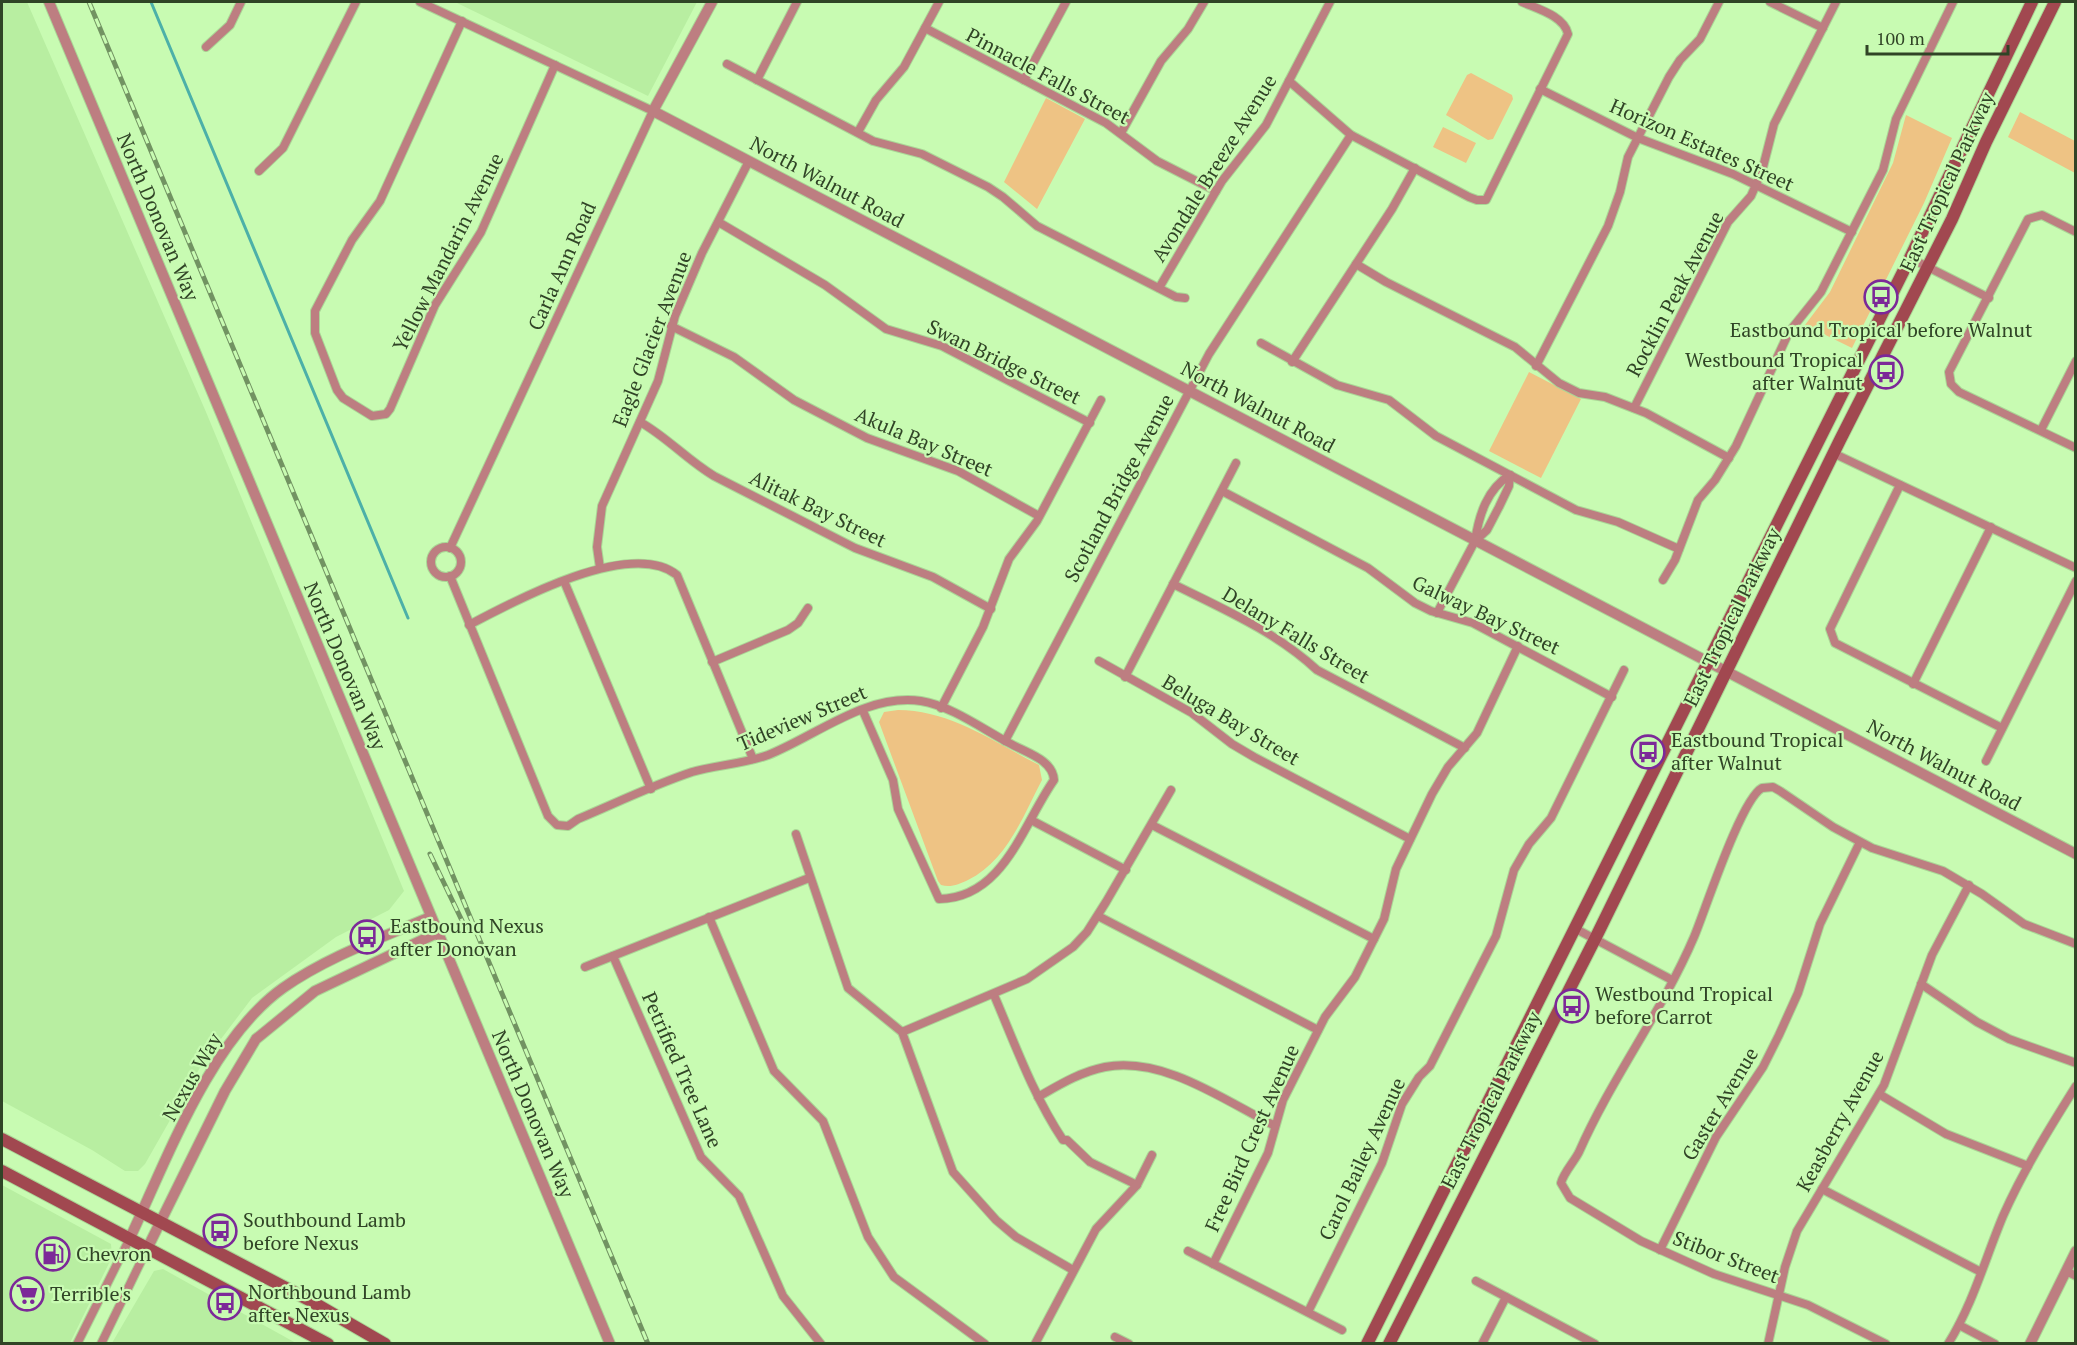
<svg xmlns="http://www.w3.org/2000/svg" width="2077" height="1345" viewBox="0 0 2077 1345" font-family="'PT Serif',serif">
  <style>
    .built { fill: #b8eea1 }
    .green { fill: #eec384 }
    .lines { fill: none; stroke-linecap: round; stroke-linejoin: round }
    .stream { stroke: #4cb0a8; stroke-width: 3 }
    .minor-casing { stroke: #aad696; stroke-width: 10 }
    .tertiary-casing { stroke: #aad696; stroke-width: 12 }
    .secondary-casing { stroke: #aad696; stroke-width: 14 }
    .minor { stroke: #bd7e81; stroke-width: 8 }
    .tertiary { stroke: #bd7e81; stroke-width: 10 }
    .secondary { stroke: #a14850; stroke-width: 12 }
    .rail-casing { stroke: #729362; stroke-width: 5 }
    .rail { stroke: #c8fbb2; stroke-width: 3; stroke-dasharray: 9; stroke-linecap: butt }
    .labels { text-anchor: middle; stroke-width: 4.5; stroke-linejoin: round; paint-order: stroke }
    .street-label { font-size: 20px; fill: #304426; stroke: #c8fbb2 }
    .poi-label { font-size: 20px; fill: #304426; stroke: #c8fbb2; text-anchor: start }
  </style>
  <rect width="100%" height="100%" fill="#c8fbb2"/>
  <!-- built -->
  <g class="built">
    <polygon points="2,2 27,2 206,412 404,891 389,910 336,937 252,998 202,1064 145,1164 138,1171 125,1171 92,1150 2,1101"/>
    <polygon points="455,2 697,2 648,96"/>
    <polygon points="2,1185 111,1244 112,1257 70,1343 2,1343"/>
    <polygon points="163,1269 296,1343 112,1343 154,1271"/>
  </g>
  <!-- green -->
  <g class="green">
    <polygon points="1471,73 1512,95 1513,99 1493,139 1488,140 1446,115 1467,75"/>
    <polygon points="1046,98 1085,119 1037,209 1004,182"/>
    <polygon points="2020,112 2075,141 2075,173 2008,137"/>
    <polygon points="1906,115 1952,138 1924,203 1852,348 1805,325 1830,292 1893,163"/>
    <polygon points="1443,127 1476,143 1466,163 1433,147"/>
    <polygon points="1529,372 1581,399 1541,478 1489,451"/>
    <path d="M898,710c52,0 96,32 141,55l3,15c-19,36 -35,81 -74,100 -9,4 -17,8 -27,5l-3,-4 -59,-159 5,-10z"/>
  </g>
  <g class="lines">
    <!-- stream -->
    <polyline class="stream" points="151,2 408,618"/>
    <!-- minor casing -->
    <g class="minor-casing">
      <g id="minor">
        <polyline points="420,2 653,111 450,548"/>
        <polyline points="1770,2 1823,28"/>
        <polyline points="462,21 380,201 352,240 315,311 315,333 337,390 343,398 372,416 386,414 390,409 435,305 481,232 555,65"/>
        <polyline points="925,28 1106,123 1157,161 1216,191"/>
        <polyline points="206,47 230,25 241,2"/>
        <polyline points="727,64 873,141 922,154 988,187 1003,197 1037,226 1176,297 1185,298"/>
        <polyline points="757,80 797,2"/>
        <polyline points="1024,80 1066,2"/>
        <path d="M1289,81l62,54 118,62 8,3h9l82,-166c-4,-18 -30,-25 -46,-32"/>
        <polyline points="1540,89 1638,138 1733,174 1852,232"/>
        <polyline points="858,132 876,100 904,67 939,2"/>
        <polyline points="1121,133 1161,61 1188,29 1204,2"/>
        <polyline points="259,171 283,148 356,2"/>
        <polyline points="720,223 825,285 886,329 942,346 1090,423"/>
        <polyline points="2076,232 2042,215 2028,219 1949,372 1951,384 1959,392 2076,448"/>
        <polyline points="1910,258 1989,298"/>
        <polyline points="1356,264 1386,282 1515,347 1559,383 1579,393 1605,397 1646,413 1729,458"/>
        <polyline points="1159,288 1222,181 1266,125 1330,2"/>
        <polyline points="671,326 734,357 794,400 867,438 958,471 1039,516"/>
        <polyline points="1261,343 1337,385 1389,400 1436,436 1576,510 1618,522 1679,549"/>
        <polyline points="1292,362 1392,209 1415,168"/>
        <polyline points="1536,366 1608,226 1620,192 1628,157 1669,77 1680,60 1700,39 1719,2"/>
        <polyline points="1634,408 1728,222 1751,196 1762,171 1774,124 1836,2"/>
        <path d="M640,422c27,15 47,38 74,54l141,72 78,29 58,32"/>
        <polyline points="2041,430 2076,361"/>
        <polyline points="1835,454 2076,568"/>
        <polyline points="1900,485 1830,629 1835,643 2002,728"/>
        <polyline points="1222,491 1368,568 1415,603 1431,611 1473,623 1612,697"/>
        <path d="M1475,541c4,-26 12,-52 35,-66"/>
        <circle cx="446" cy="562" r="15"/>
        <polyline points="600,568 597,547 602,506 658,381 675,316 702,253 749,161"/>
        <path d="M450,576l98,240 9,9 11,1 10,-7c38,-16 75,-34 114,-47 25,-7 51,-8 76,-17 48,-19 98,-62 153,-54 31,5 63,29 90,43 16,9 42,16 43,36 -31,44 -50,118 -115,119l-41,-90 -5,-29 -30,-69"/>
        <polyline points="1663,580 1675,560 1698,500 1715,480 1736,446 1789,332 1821,292 1883,170 1896,119 1953,2"/>
        <polyline points="564,581 651,789"/>
        <path d="M1173,584c50,25 102,47 144,86l148,78"/>
        <polyline points="1437,613 1475,541 1487,530 1499,507 1509,486 1510,475"/>
        <path d="M469,625c45,-24 162,-87 208,-50l76,184"/>
        <polyline points="1099,661 1192,713 1232,744 1254,757 1410,839"/>
        <polyline points="712,662 788,630 798,623 808,608"/>
        <polyline points="1125,677 1236,463"/>
        <polyline points="1913,684 1991,527"/>
        <polyline points="941,708 983,627 1009,559 1037,521 1101,400"/>
        <polyline points="1005,741 1209,354 1351,135"/>
        <polyline points="1986,761 2076,581"/>
        <polyline points="1031,820 1126,870"/>
        <polyline points="1152,825 1374,939"/>
        <polyline points="796,834 848,988 902,1032 953,1172 996,1220 1016,1237 1073,1270"/>
        <polyline points="1098,916 1318,1030"/>
        <polyline points="709,917 774,1071 823,1121 868,1237 894,1277 985,1344"/>
        <polyline points="1576,929 1672,980"/>
        <polyline points="613,956 701,1157 739,1196 783,1296 821,1344"/>
        <polyline points="585,967 809,878"/>
        <polyline points="1921,984 1977,1022 2009,1039 2076,1063"/>
        <path d="M994,995c21,49 39,100 69,145h4l23,22 47,23"/>
        <polyline points="902,1032 1027,979 1073,947 1087,932 1106,902 1171,790"/>
        <polyline points="1879,1094 1946,1134 2028,1166"/>
        <path d="M1038,1097c21,-12 42,-25 67,-30 58,-11 119,33 170,59"/>
        <polyline points="1822,1189 1981,1272"/>
        <polyline points="1660,1250 1716,1137 1763,1067 1779,1035 1798,993 1820,924 1860,842"/>
        <polyline points="1188,1251 1342,1330"/>
        <polyline points="1213,1264 1268,1153 1283,1100 1325,1017 1355,977 1384,919 1396,869 1432,794 1448,767 1477,733 1518,646"/>
        <polyline points="2066,1271 2076,1276"/>
        <polyline points="1476,1281 1595,1344"/>
        <polyline points="1308,1312 1382,1163 1402,1104 1419,1077 1430,1066 1496,936 1514,870 1529,844 1551,818 1624,670"/>
        <polyline points="1959,1325 1995,1344"/>
        <polyline points="1115,1337 1129,1344"/>
        <polyline points="77,1344 130,1238"/>
        <polyline points="101,1344 148,1247"/>
        <polyline points="1035,1344 1096,1229 1137,1185 1152,1155"/>
        <polyline points="1482,1344 1506,1297"/>
        <polyline points="1768,1344 1785,1267 1797,1231 1884,1085 1932,955 1969,885"/>
        <path d="M1886,1344l-78,-39 -94,-31 -73,-33 -71,-43 -9,-15c3,-11 13,-21 18,-31 33,-75 83,-140 115,-215 11,-26 47,-138 68,-149l11,-1 7,4 53,36 39,21 71,23 39,23 42,30 52,20"/>
        <path d="M1948,1344c25,-40 37,-85 55,-128 20,-45 46,-87 73,-130"/>
      </g>
    </g>
    <!-- tertiary casing -->
    <g class="tertiary-casing">
      <g id="tertiary">
        <polyline points="49,2 610,1344"/>
        <polyline points="712,2 653,111 2076,854"/>
        <path d="M130,1238c37,-79 81,-199 153,-250 44,-31 98,-50 147,-71"/>
        <polyline points="148,1247 225,1091 256,1039 315,991 437,933"/>
        <polyline points="2030,1344 2076,1251"/>
      </g>
    </g>
    <!-- secondary casing -->
    <g class="secondary-casing">
      <g id="secondary">
        <polyline points="2,1139 309,1300 385,1344"/>
        <polyline points="2,1171 328,1344"/>
        <polyline points="1367,1344 1910,258 2032,2"/>
        <polyline points="1389,1344 1595,939 1840,440 1952,219 1986,142 2055,2"/>
      </g>
    </g>
    <!-- minor -->
    <use href="#minor" class="minor"/>
    <!-- tertiary -->
    <use href="#tertiary" class="tertiary"/>
    <!-- secondary -->
    <use href="#secondary" class="secondary"/>
    <!-- rail casing -->
    <g class="rail-casing">
      <g id="rail">
        <polyline points="89,2 648,1344"/>
        <polyline points="430,854 466,929"/>
      </g>
    </g>
    <!-- rail -->
    <use href="#rail" class="rail"/>
  </g>
  <!-- icons -->
  <defs>
    <g id="bus-ring" transform="scale(1.725)"><circle r="9.5" fill="#c8fbb2" stroke="#7c2998" stroke-width="1.5"/><path d="M-5-6H5V4H4V6H2V4H-2V6H-4V4H-5ZM-3.5-4V0h7V-4ZM-3.5 1.2v1.5H-2V1.2ZM2 1.2v1.5H3.5V1.2Z" fill="#7c2998"/></g>
    <g id="fuel-ring" transform="scale(1.725)"><circle r="9.5" fill="#c8fbb2" stroke="#7c2998" stroke-width="1.5"/><path d="M-5.5-6h7V0h2V4h1.3V-2.5L3-4.5l.8-.8L6-3V5H2.5V1h-1V6h-7ZM-4.2-4.7v3.2H.2V-4.7Z" fill="#7c2998"/></g>
    <g id="supermarket-ring" transform="scale(1.725)"><circle r="9.5" fill="#c8fbb2" stroke="#7c2998" stroke-width="1.5"/><path d="M-6-5.5h2.5l.6 2H6L4.5 2H-2.5L-4.4-4H-6ZM-1.5 3.2a1.3 1.3 0 1 0 .1 0ZM3 3.2a1.3 1.3 0 1 0 .1 0Z" fill="#7c2998"/></g>
  </defs>
  <g fill-rule="evenodd">
    <use href="#bus-ring" x="1881" y="297"/>
    <use href="#bus-ring" x="1886" y="372"/>
    <use href="#bus-ring" x="1648" y="752"/>
    <use href="#bus-ring" x="367" y="937"/>
    <use href="#bus-ring" x="1572" y="1006"/>
    <use href="#bus-ring" x="220" y="1231"/>
    <use href="#fuel-ring" x="53" y="1254"/>
    <use href="#supermarket-ring" x="27" y="1294"/>
    <use href="#bus-ring" x="225" y="1303"/>
  </g>
  <g class="labels">
    <!-- street labels -->
    <g class="street-label">
      <text transform="translate(1048 76) rotate(28)" y="7">Pinnacle Falls Street</text>
      <text transform="translate(1702 145) rotate(24)" y="7">Horizon Estates Street</text>
      <text transform="translate(1214 168) rotate(-58)" y="7">Avondale Breeze Avenue</text>
      <text transform="translate(827 182) rotate(28)" y="7">North Walnut Road</text>
      <text transform="translate(1947 182) rotate(-65)" y="7">East Tropical Parkway</text>
      <text transform="translate(158 217) rotate(67)" y="7">North Donovan Way</text>
      <text transform="translate(448 252) rotate(-63)" y="7">Yellow Mandarin Avenue</text>
      <text transform="translate(562 266) rotate(-66)" y="7">Carla Ann Road</text>
      <text transform="translate(1675 294) rotate(-62)" y="7">Rocklin Peak Avenue</text>
      <text transform="translate(652 339) rotate(-69)" y="7">Eagle Glacier Avenue</text>
      <text transform="translate(1004 362) rotate(26)" y="7">Swan Bridge Street</text>
      <text transform="translate(1258 407) rotate(28)" y="7">North Walnut Road</text>
      <text transform="translate(924 442) rotate(23)" y="7">Akula Bay Street</text>
      <text transform="translate(1119 488) rotate(-62)" y="7">Scotland Bridge Avenue</text>
      <text transform="translate(818 509) rotate(26)" y="7">Alitak Bay Street</text>
      <text transform="translate(1486 615) rotate(25)" y="7">Galway Bay Street</text>
      <text transform="translate(1732 617) rotate(-64)" y="7">East Tropical Parkway</text>
      <text transform="translate(1296 635) rotate(31)" y="7">Delany Falls Street</text>
      <text transform="translate(345 666) rotate(67)" y="7">North Donovan Way</text>
      <text transform="translate(802 718) rotate(-23)" y="7">Tideview Street</text>
      <text transform="translate(1231 720) rotate(31)" y="7">Beluga Bay Street</text>
      <text transform="translate(1944 765) rotate(28)" y="7">North Walnut Road</text>
      <text transform="translate(682 1070) rotate(66)" y="7">Petrified Tree Lane</text>
      <text transform="translate(192 1077) rotate(-60)" y="7">Nexus Way</text>
      <text transform="translate(1491 1100) rotate(-63)" y="7">East Tropical Parkway</text>
      <text transform="translate(1720 1104) rotate(-59)" y="7">Gaster Avenue</text>
      <text transform="translate(533 1114) rotate(67)" y="7">North Donovan Way</text>
      <text transform="translate(1840 1121) rotate(-61)" y="7">Keasberry Avenue</text>
      <text transform="translate(1252 1138) rotate(-66)" y="7">Free Bird Crest Avenue</text>
      <text transform="translate(1362 1159) rotate(-65)" y="7">Carol Bailey Avenue</text>
      <text transform="translate(1726 1257) rotate(21)" y="7">Stibor Street</text>
    </g>
    <!-- poi labels -->
    <g class="poi-label">
      <text x="1881" y="337" text-anchor="middle">Eastbound Tropical before Walnut</text>
      <text x="1863" y="367" text-anchor="end">Westbound Tropical<tspan x="1863" dy="23">after Walnut</tspan></text>
      <text x="1671" y="747">Eastbound Tropical<tspan x="1671" dy="23">after Walnut</tspan></text>
      <text x="390" y="933">Eastbound Nexus<tspan x="390" dy="23">after Donovan</tspan></text>
      <text x="1595" y="1001">Westbound Tropical<tspan x="1595" dy="23">before Carrot</tspan></text>
      <text x="243" y="1227">Southbound Lamb<tspan x="243" dy="23">before Nexus</tspan></text>
      <text x="76" y="1261">Chevron</text>
      <text x="248" y="1299">Northbound Lamb<tspan x="248" dy="23">after Nexus</tspan></text>
      <text x="50" y="1301">Terrible's</text>
    </g>
  </g>
  <!-- border -->
  <rect width="2077" height="1345" fill="none" stroke="#304426" stroke-width="6"/>
  <!-- scale -->
  <path d="M1867 45v9h141v-9" fill="none" stroke="#304426" stroke-width="3"/>
  <text x="1876" y="45" font-size="18" fill="#304426" stroke="#c8fbb2" stroke-width="4.5" paint-order="stroke">100 m</text>
</svg>
